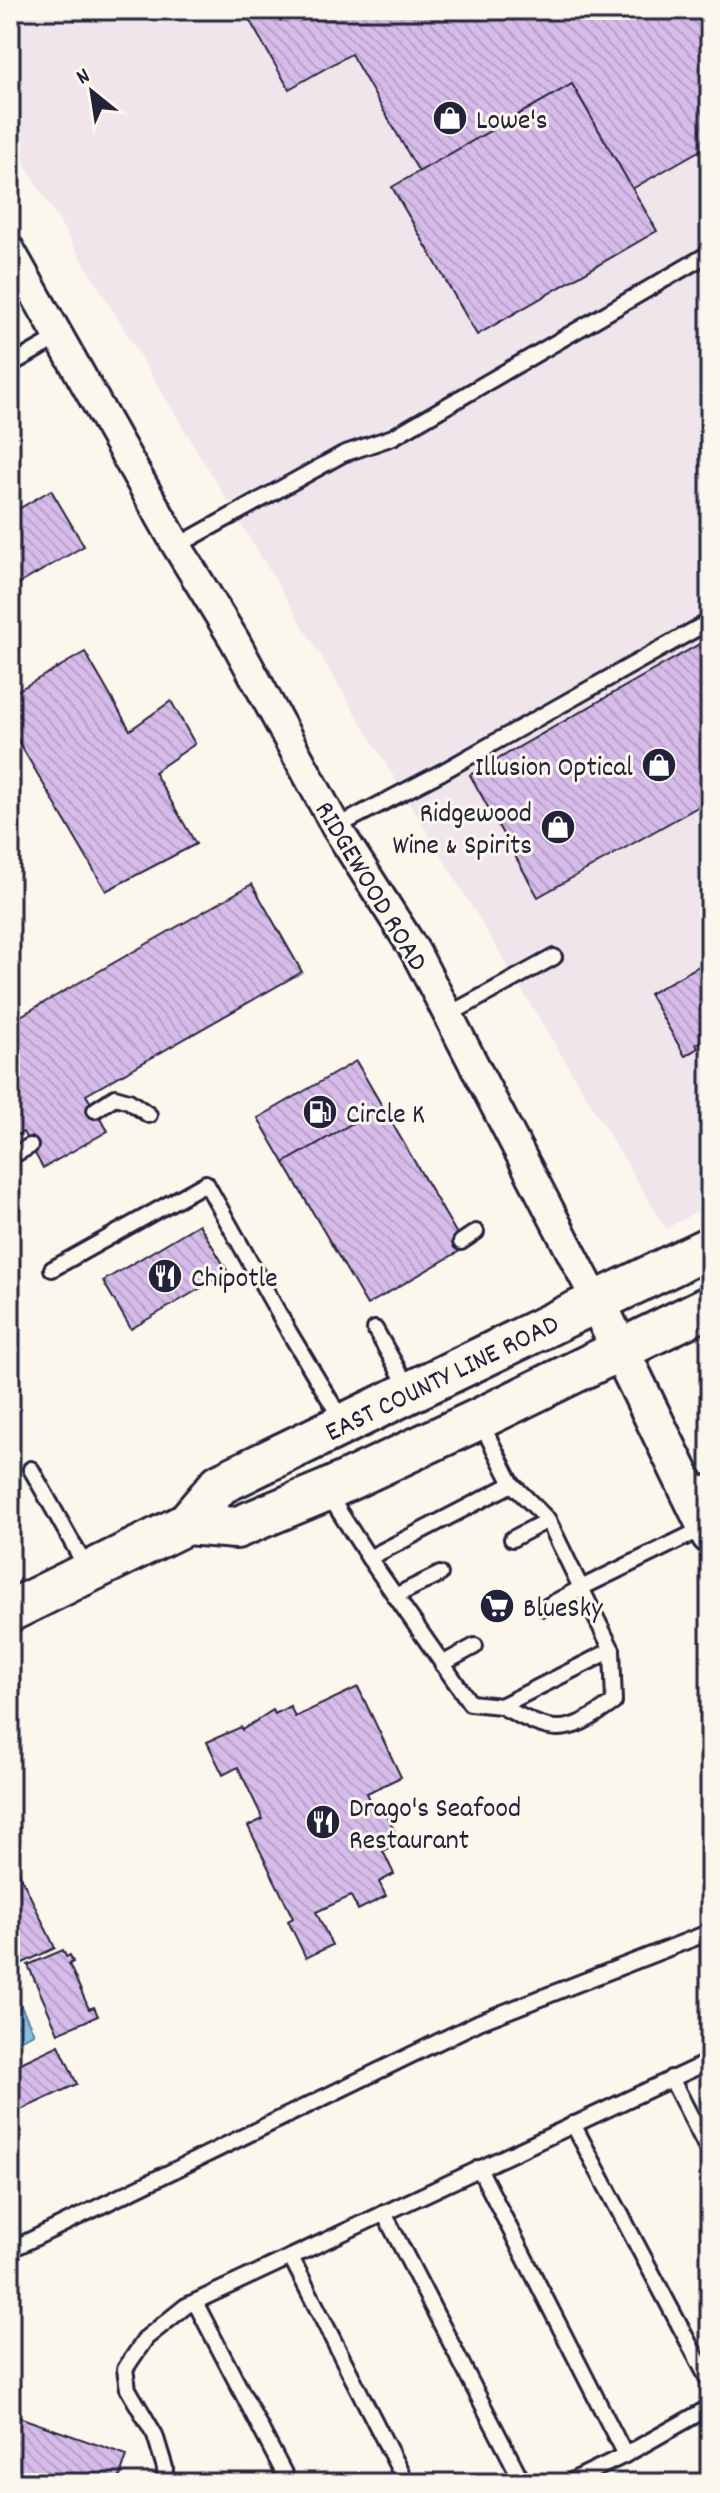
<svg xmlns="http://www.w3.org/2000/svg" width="720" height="2493" viewBox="0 0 720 2493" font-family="Dekko,sans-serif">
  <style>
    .built { fill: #f0e5eb }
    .water { fill: url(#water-ripples); stroke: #5c819f; stroke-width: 2 }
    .building { fill: url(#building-back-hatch); stroke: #22223b; stroke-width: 2 }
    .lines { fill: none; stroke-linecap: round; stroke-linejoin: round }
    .service-casing { stroke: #22223b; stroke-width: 20 }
    .minor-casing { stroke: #22223b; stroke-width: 34 }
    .tertiary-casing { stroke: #22223b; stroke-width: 42 }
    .secondary-casing { stroke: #22223b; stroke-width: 46 }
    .service { stroke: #fbf7ec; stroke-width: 14 }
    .minor { stroke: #fbf7ec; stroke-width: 28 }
    .tertiary { stroke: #fbf7ec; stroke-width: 36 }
    .secondary { stroke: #fbf7ec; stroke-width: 40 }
    .labels { text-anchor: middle; stroke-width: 6; stroke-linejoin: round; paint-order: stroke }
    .poi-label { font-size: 28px; fill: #22223b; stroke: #fbf7ec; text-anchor: start }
    .street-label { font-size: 28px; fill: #22223b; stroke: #fbf7ec }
  </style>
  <defs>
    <pattern id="water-ripples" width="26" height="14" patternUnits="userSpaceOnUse" patternTransform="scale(2)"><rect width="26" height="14" fill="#82c1e2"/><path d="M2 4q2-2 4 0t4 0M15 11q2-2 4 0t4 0" fill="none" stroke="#6a9cb8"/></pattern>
    <pattern id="building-back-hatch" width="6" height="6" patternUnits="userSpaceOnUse" patternTransform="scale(2)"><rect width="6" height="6" fill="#d7bbe9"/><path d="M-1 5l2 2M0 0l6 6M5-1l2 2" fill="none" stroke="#b8a0c9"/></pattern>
  </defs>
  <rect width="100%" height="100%" fill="#fbf7ec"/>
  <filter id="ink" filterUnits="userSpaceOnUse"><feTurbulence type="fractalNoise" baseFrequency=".0125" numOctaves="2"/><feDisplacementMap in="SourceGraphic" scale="16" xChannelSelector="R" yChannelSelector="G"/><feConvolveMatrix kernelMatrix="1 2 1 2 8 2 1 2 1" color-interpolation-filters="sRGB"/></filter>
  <g filter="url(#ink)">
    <!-- built -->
    <polygon class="built" points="10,10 710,10 710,1204 666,1229 10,140"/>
    <!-- water -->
    <polygon class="water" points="15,1994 34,2033 10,2044 10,1996"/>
    <!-- building -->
    <g class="building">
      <polygon points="253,10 710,10 710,158 704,148 632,189 572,84 419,172 351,54 289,89 246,14"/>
      <polygon points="572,84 657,231 477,335 392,187"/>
      <polygon points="51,490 84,546 10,589 10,514"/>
      <polygon points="710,638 710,800 538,897 470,775"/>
      <polygon points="85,652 130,730 171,701 195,744 154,772 196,844 106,891 10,727 10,695"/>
      <polygon points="252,884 302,972 86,1095 108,1131 43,1168 23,1132 10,1139 10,1022"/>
      <polygon points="710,960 710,1036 696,1044 698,1048 685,1056 649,994"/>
      <polygon points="356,1061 382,1106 284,1163 258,1118"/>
      <polygon points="382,1106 465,1248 367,1305 284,1163"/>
      <polygon points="199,1224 228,1272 131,1329 103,1281"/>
      <polygon points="358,1687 401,1777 367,1793 376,1813 384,1809 400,1843 383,1851 394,1874 379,1882 386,1896 358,1910 351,1896 316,1912 332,1945 306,1958 288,1921 293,1918 248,1826 263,1819 238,1767 223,1775 207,1742 241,1727 242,1730 273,1710 275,1714 290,1706 295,1717"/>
      <polygon points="10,1854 55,1948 10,1969"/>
      <polygon points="63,1950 66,1957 70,1955 73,1962 69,1964 89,2009 94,2007 98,2016 58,2033 28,1965"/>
      <polygon points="59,2045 77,2084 10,2115 10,2068"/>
      <polygon points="10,2414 127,2455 118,2483 10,2483"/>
    </g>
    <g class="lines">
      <!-- service casing -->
      <g class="service-casing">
        <g id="service">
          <polyline points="10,365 59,337"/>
          <polyline points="177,546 343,454 393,437 710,253"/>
          <polyline points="336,827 442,772 710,621"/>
          <polyline points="448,1015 554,957"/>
          <polyline points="95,1110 115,1097 129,1101 149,1115"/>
          <polyline points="10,1157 30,1146"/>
          <polyline points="461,1242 476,1232"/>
          <polyline points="52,1269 206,1183 289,1332 343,1422"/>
          <polyline points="375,1329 410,1391"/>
          <polyline points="481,1423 512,1484 548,1520 581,1588 706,1527"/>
          <polyline points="31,1469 87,1569"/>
          <polyline points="687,1490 710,1482"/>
          <polyline points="328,1494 369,1558 512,1484"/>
          <polyline points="512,1539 548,1520"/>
          <polyline points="369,1558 470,1703 501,1706 612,1650 581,1588 544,1608"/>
          <polyline points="395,1596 440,1574"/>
          <polyline points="442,1664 475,1646"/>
          <path d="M501,1706c52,28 63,32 113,-4l-2,-52"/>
          <polyline points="671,2078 710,2154"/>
          <polyline points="573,2124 710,2383"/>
          <polyline points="479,2168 625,2455"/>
          <polyline points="384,2213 523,2483"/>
          <polyline points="10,2250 479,2022 710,1932"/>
          <polyline points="291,2257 406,2483"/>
          <polyline points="195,2302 289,2483"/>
          <polyline points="164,2483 165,2468 155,2435 128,2389 125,2369 146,2338 186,2306 710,2061"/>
          <polyline points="567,2483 625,2455 710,2407"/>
        </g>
      </g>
      <!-- minor casing -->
      <g class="minor-casing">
        <polyline id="minor" points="10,250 177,546 235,641 336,827 415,951 597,1302"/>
      </g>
      <!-- tertiary casing -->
      <g class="tertiary-casing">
        <polyline id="tertiary" points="597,1302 710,1535"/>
      </g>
      <!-- secondary casing -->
      <g class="secondary-casing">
        <g id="secondary">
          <polyline points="186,1524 236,1528 325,1491 479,1419 710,1306"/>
          <polyline points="10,1611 186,1524 220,1484 710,1247"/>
        </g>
      </g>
      <!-- service -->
      <use href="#service" class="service"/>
      <!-- minor -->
      <use href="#minor" class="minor"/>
      <!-- tertiary -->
      <use href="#tertiary" class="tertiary"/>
      <!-- secondary -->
      <use href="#secondary" class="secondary"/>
    </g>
  </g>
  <!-- icons -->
  <defs>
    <g id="shop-disc" transform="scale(1.8)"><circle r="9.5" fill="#22223b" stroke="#fbf7ec"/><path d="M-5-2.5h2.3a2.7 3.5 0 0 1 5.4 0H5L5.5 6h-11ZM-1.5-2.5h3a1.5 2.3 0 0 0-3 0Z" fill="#fff"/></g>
    <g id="fuel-disc" transform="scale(1.8)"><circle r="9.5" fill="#22223b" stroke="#fbf7ec"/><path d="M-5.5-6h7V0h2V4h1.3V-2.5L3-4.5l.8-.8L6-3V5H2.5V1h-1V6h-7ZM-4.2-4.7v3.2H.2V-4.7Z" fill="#fff"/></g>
    <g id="restaurant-disc" transform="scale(1.8)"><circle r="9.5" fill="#22223b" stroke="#fbf7ec"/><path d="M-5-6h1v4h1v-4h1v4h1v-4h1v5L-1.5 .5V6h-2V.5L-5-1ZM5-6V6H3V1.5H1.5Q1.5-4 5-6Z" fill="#fff"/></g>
    <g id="supermarket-disc" transform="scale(1.8)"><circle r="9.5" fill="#22223b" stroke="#fbf7ec"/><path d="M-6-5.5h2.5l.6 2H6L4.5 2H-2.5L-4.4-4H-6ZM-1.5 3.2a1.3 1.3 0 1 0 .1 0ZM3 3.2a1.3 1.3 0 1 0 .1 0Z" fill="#fff"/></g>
  </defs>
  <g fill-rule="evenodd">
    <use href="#shop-disc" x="450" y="118"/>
    <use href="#shop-disc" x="659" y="765"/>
    <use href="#shop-disc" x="558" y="827"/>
    <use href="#fuel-disc" x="320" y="1112"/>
    <use href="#restaurant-disc" x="165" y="1276"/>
    <use href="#supermarket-disc" x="497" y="1606"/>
    <use href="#restaurant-disc" x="323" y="1822"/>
  </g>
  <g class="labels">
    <!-- poi labels -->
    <g class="poi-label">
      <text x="476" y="128">Lowe's</text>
      <text x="633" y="775" text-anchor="end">Illusion Optical</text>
      <text x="532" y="821" text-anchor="end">Ridgewood<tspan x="532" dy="32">Wine &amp; Spirits</tspan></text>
      <text x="346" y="1122">Circle K</text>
      <text x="191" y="1286">Chipotle</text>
      <text x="523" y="1616">BlueSky</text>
      <text x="349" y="1816">Drago's Seafood<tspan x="349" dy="32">Restaurant</tspan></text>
    </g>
    <!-- street labels -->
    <g class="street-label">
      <text transform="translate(373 885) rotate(59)" y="10">RIDGEWOOD ROAD</text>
      <text transform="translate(441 1376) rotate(-26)" y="10">EAST COUNTY LINE ROAD</text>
    </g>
  </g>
  <!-- margin -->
  <rect width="720" height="2493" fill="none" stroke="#fbf7ec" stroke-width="40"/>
  <rect x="20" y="20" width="680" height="2453" fill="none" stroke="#22223b" stroke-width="3" filter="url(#ink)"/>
  <!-- north arrow -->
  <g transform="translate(92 92) rotate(330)" stroke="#fbf7ec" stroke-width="6" paint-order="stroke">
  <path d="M0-6L14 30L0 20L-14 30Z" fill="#22223b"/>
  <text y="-12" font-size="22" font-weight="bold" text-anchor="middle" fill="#22223b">N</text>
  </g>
</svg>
